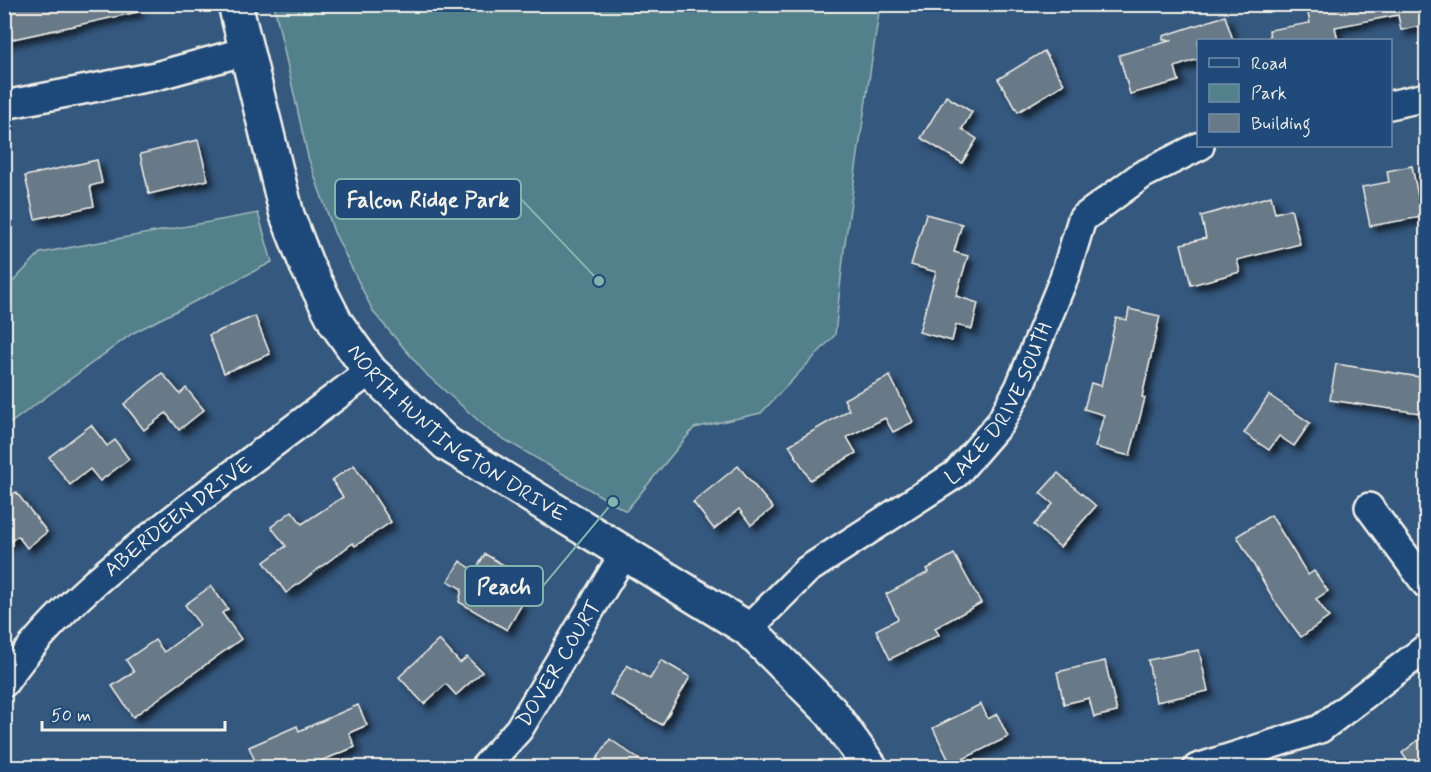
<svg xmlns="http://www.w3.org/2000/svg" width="1431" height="772" viewBox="0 0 1431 772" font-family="Mynerve,sans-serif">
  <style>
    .green { fill: #52818b; stroke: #a3b9ba; stroke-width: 1.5 }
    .building { fill: #687988; stroke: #f4f1e8; stroke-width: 1.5; filter: url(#shadow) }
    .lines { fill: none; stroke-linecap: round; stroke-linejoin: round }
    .minor-casing { stroke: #f4f1e8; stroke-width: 32 }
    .tertiary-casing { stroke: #f4f1e8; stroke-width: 38 }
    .minor { stroke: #1f4a7a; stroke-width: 27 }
    .tertiary { stroke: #1f4a7a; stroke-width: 33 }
    .labels { text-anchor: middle; stroke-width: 5; stroke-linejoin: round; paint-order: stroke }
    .street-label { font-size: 21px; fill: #f4f1e8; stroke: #1f4a7a }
    .leader { fill: none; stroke: #82b4ab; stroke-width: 2 }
    .callout-dot { fill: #82b4ab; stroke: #1f4a7a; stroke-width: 2 }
    .callout { fill: #1f4a7a; stroke: #82b4ab; stroke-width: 2 }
    .callout-label { font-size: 22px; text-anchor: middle; font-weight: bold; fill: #f4f1e8 }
  </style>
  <defs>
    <filter id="shadow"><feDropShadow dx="5.5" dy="5.5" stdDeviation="3" flood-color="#0009"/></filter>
  </defs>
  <rect width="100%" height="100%" fill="#35587e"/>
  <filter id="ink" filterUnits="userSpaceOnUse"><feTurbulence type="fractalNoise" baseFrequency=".0167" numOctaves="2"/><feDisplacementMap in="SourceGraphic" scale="12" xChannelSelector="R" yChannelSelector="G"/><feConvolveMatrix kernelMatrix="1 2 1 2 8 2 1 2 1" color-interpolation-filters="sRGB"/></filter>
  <g filter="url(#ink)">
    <!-- green -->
    <g class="green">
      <polygon points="274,5 880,5 844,250 835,335 761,413 694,428 626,511 490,431 427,375 374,313 334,232 308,157"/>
      <polygon points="258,213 272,262 133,333 5,427 5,290 40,253"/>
    </g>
    <!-- building -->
    <g class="building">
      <polygon points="4,4 137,4 138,12 4,41"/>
      <polygon points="1306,4 1421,4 1425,25 1401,30 1398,15 1335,27 1338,40 1270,40 1269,30 1310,23"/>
      <polygon points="1225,16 1233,40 1198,40 1198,59 1175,67 1179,81 1130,94 1119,55 1173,40 1163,40 1163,36"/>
      <polygon points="1044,51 1064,84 1018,112 998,79"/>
      <polygon points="946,96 972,112 962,129 977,139 962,163 921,138"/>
      <polygon points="198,140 208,180 149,194 140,154"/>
      <polygon points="97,160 102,183 90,186 94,206 35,219 25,176"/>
      <polygon points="1412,166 1422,217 1370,226 1362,187 1389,182 1387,171"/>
      <polygon points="1271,196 1275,213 1291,209 1300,244 1237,260 1240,272 1191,285 1181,244 1206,238 1201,216"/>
      <polygon points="926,214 962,224 954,252 968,256 956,296 978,303 972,329 956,325 952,341 919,332 936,272 911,265"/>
      <polygon points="1129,309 1160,316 1142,397 1145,398 1130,456 1095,447 1104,415 1084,409 1091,383 1101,386 1116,318 1127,320"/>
      <polygon points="255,316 270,354 224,373 209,335"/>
      <polygon points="1336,364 1426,378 1426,414 1330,400"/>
      <polygon points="162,373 180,394 186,388 204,410 179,430 166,413 144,430 124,404"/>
      <polygon points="890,376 913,422 893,432 885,418 847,437 856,453 810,480 789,445 849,410 844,399"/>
      <polygon points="1269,395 1310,423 1294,446 1279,436 1269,450 1244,433"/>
      <polygon points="91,425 107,446 115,440 129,459 100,481 90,469 70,485 49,457"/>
      <polygon points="354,465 391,522 355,546 353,543 286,593 264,562 286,546 271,527 292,511 302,524 343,497 332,480"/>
      <polygon points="738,466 773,508 751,525 739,509 714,529 693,502"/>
      <polygon points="1058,473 1096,506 1060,547 1034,525 1053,504 1040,493"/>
      <polygon points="16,492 47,532 27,548 18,536 4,546 4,501"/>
      <polygon points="1271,515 1308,575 1314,571 1328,591 1316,599 1329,617 1301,637 1274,600 1237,536"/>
      <polygon points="485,554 517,573 504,593 522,604 507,630 459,602 462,589 448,581 460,561 475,571"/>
      <polygon points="954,554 981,603 935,628 939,635 890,659 876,630 898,619 886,594 929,572 927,569"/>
      <polygon points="211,586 228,609 222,613 241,639 133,717 112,686 134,672 126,660 155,640 164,652 200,625 185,605"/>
      <polygon points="439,640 460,663 467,657 482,672 456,695 446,684 424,704 399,677"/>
      <polygon points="1199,650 1208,691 1156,702 1148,660"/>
      <polygon points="661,660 690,677 662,725 610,694 627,665 650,679"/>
      <polygon points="1105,661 1117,712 1094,717 1089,698 1064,704 1057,672"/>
      <polygon points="981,704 988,719 997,714 1008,737 951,765 933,728"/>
      <polygon points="358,705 367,725 349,733 355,747 304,768 258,768 249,747 297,726 299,731"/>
      <polygon points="1426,734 1426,768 1412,768 1402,753"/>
      <polygon points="610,739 651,768 591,768"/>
    </g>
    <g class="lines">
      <!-- minor casing -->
      <g class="minor-casing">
        <g id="minor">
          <polyline points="4,105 156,76 246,51"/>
          <polyline points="1390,105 1426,97"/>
          <polyline points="1369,507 1426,584"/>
          <path id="s1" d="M748,629l59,-59 149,-96 44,-51 19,-35 45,-110 18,-59 60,-44 58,-29"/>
          <path id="s2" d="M4,683c52,-77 130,-134 202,-189 55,-41 110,-82 164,-123"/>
          <path id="s3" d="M484,768l35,-39 106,-177"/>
          <polyline points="1197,768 1320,729 1426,648"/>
        </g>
      </g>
      <!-- tertiary casing -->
      <g class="tertiary-casing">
        <g id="tertiary">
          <path id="s4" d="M235,4l52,211 20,51 29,57 34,48 77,73 301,185 83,83 40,56"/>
        </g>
      </g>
      <!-- minor -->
      <use href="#minor" class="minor"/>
      <!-- tertiary -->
      <use href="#tertiary" class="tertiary"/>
    </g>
  </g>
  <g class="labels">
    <!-- street labels -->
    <g class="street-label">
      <text dy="7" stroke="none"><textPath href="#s1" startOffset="344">LAKE DRIVE SOUTH</textPath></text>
      <text dy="7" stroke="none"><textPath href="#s4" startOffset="502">NORTH HUNTINGTON DRIVE</textPath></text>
      <text dy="7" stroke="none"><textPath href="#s2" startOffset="242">ABERDEEN DRIVE</textPath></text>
      <text dy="7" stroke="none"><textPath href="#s3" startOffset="129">DOVER COURT</textPath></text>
    </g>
  </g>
  <!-- callouts -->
  <path class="leader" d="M599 281L521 199M613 502L543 586"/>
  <g class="callout-dot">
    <circle cx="599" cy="281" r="6"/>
    <circle cx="613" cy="502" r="6"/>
  </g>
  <g class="callout">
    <rect x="335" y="179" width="186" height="40" rx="6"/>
    <rect x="465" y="566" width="78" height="40" rx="6"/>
  </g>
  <g class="callout-label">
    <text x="428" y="207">Falcon Ridge Park</text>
    <text x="504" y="594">Peach</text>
  </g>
  <!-- margin -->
  <rect width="1431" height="772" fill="none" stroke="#1f4a7a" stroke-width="24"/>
  <rect x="12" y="12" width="1407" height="748" fill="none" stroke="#f4f1e8" stroke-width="2" filter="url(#ink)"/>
  <!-- legend -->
  <rect x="1197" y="39" width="195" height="108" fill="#1f4a7a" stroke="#748da6" stroke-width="1.5"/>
  <rect x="1209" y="58" width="30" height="9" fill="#1f4a7a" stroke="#748da6" stroke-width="1.5"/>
  <text x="1251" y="69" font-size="18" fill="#f4f1e8">Road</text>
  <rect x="1209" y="84" width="30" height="18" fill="#52818b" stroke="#748da6" stroke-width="1.5"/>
  <text x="1251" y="99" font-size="18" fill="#f4f1e8">Park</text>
  <rect x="1209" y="114" width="30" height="18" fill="#687988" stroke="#748da6" stroke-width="1.5"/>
  <text x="1251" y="129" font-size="18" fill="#f4f1e8">Building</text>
  <!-- scale -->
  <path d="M42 721v9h183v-9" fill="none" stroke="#f4f1e8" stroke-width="3"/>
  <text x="51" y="721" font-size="18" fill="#f4f1e8" stroke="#1f4a7a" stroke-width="4.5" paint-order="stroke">50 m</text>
</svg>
